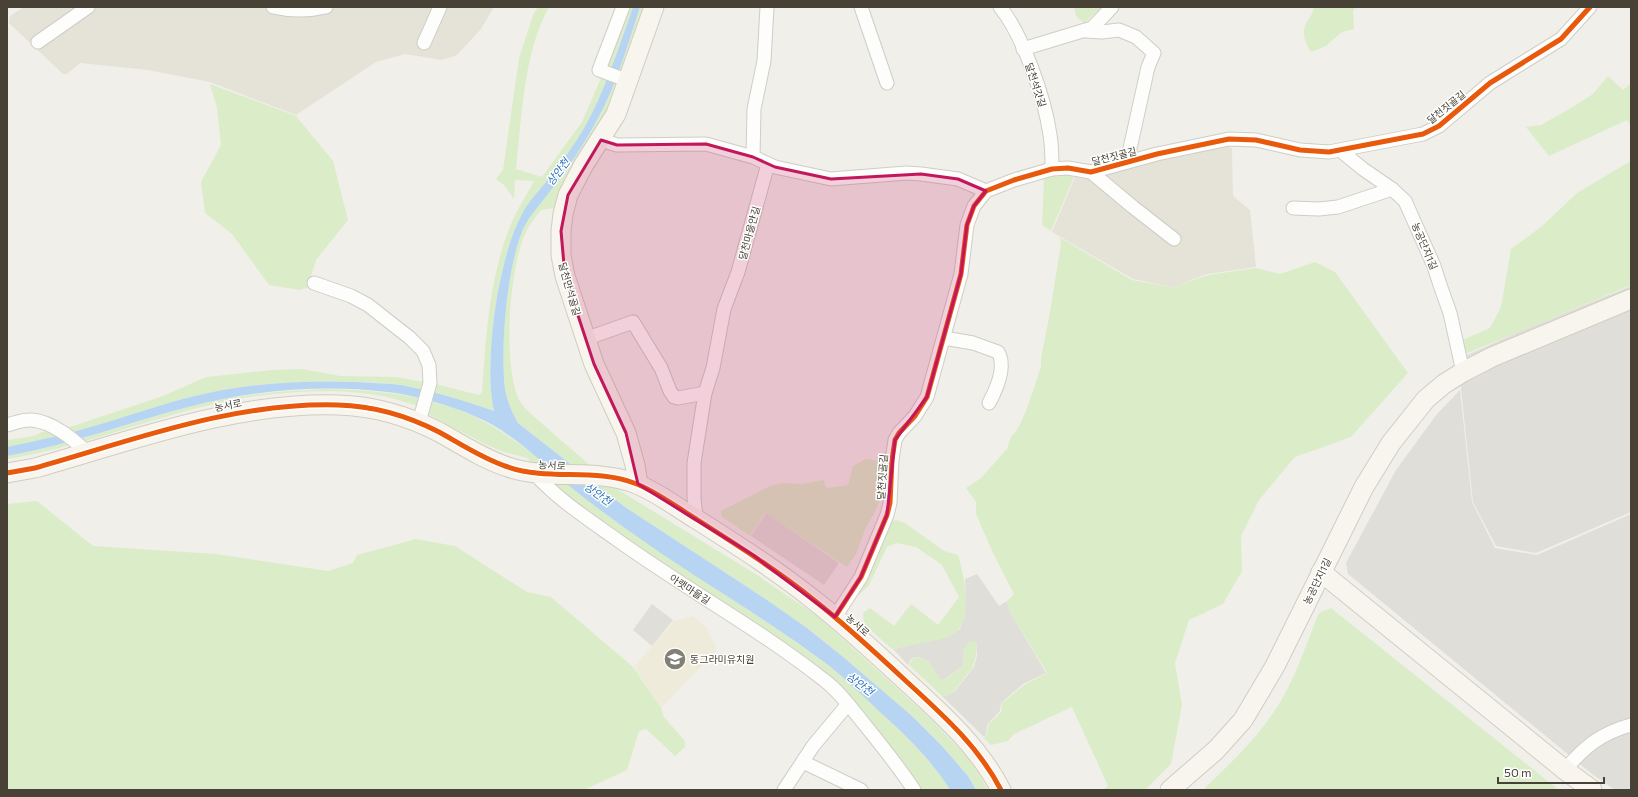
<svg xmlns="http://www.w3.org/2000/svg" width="1638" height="797" viewBox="0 0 1638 797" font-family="Commissioner,'Noto Sans KR',sans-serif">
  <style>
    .residential { fill: #e5e2d7 }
    .industrial { fill: #e0ded8 }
    .education { fill: #efebdb }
    .green { fill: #dbedc8 }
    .parking { fill: #e0ded9 }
    .water { fill: #b7d5f2 }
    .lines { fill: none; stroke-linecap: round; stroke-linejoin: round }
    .street-casing { stroke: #cecdc7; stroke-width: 15 }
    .secondary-casing { stroke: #d0cdc0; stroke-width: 21 }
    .street { stroke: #fdfdfc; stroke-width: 13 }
    .secondary { stroke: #f7f5ee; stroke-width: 19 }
    .cycleway-casing { stroke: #fff; stroke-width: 8 }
    .cycleway { stroke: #e8590c; stroke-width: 5 }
    .marked { fill: #c2185b; fill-opacity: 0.2; stroke: #c2185b; stroke-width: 3; stroke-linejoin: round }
    .labels { text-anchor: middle; stroke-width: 3; stroke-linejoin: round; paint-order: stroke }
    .street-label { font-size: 10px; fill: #474235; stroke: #fff }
    .poi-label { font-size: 10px; fill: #474235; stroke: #fff; text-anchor: start }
    .water-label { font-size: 11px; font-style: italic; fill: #276fba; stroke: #fff }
  </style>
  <rect width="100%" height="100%" fill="#f0efea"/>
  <!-- residential -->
  <g class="residential">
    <polygon points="24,7 494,7 481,29 457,55 442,60 405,54 376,62 296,115 210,82 148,70 80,63 67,74 63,74 9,23 10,16"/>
    <polygon points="1228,145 1232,149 1233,196 1250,210 1256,267 1207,274 1186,282 1175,288 1133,279 1052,232 1075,177 1085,179 1109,172"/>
  </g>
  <!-- industrial -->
  <g class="industrial">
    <polygon points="1631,286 1631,512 1536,553 1496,546 1473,502 1461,389 1465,356 1518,332"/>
    <polygon points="1460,390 1472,502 1495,548 1537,555 1631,514 1631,790 1615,790 1592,774 1348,574 1346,563 1396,470 1437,414"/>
  </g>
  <!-- education -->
  <polygon class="education" points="693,616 707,628 717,650 661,708 634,667 674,621"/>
  <!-- green -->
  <g class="green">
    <path d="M538,7h11c-26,47 -27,110 -33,162l26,8 40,-55 25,-58 21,-57h5c-14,40 -29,87 -50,123 -11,18 -24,36 -37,52 -9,11 -19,22 -25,34 -23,43 -38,148 -27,195 -30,-11 -61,-20 -93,-26 -15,-3 -30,-2 -45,-3 -50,-2 -99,1 -148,11 -35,7 -69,20 -104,30 -32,10 -64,17 -97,24v-7l27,-4 8,-4 31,-6 90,-30 43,-19 66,-7 30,-1 38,7 56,1 39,7 44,11 3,-3c4,-56 7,-115 29,-168 6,-15 16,-29 23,-43l-19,-1 -1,19 -10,-14 -8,-6 7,-9 16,-112 14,-43z"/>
    <path d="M640,7h5l-33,95 -57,106 -14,2c-7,9 -14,18 -18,29 -14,36 -20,126 -4,161 3,5 8,10 12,14l86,75 137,84 65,44 113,103 36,38 10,14 10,18h-12l-8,-14 -26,-30 -30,-30 -70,-60 -35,-28 -40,-28 -142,-93 -107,-84c-6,-11 -11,-22 -13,-34 -5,-40 2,-136 23,-169 12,-19 27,-36 40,-54 11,-14 21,-30 29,-46 19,-33 31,-76 43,-113z"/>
    <polygon points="1074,7 1102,7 1084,23 1076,16"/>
    <path d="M1314,7h41l-2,5 1,17 -12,3 -16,14 -15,6c-3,-5 -7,-12 -7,-18 -2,-10 9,-17 10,-27z"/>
    <polygon points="1608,76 1623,90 1631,83 1631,126 1627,120 1549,156 1526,127 1541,125 1571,108 1593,94"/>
    <polygon points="210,84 296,116 333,161 348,220 316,260 311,276 309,287 300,290 269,285 232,234 205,213 201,182 221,145 217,108"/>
    <polygon points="1631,161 1631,285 1465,354 1460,341 1490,328 1501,307 1511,249 1541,227 1577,193"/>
    <polygon points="1053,175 1067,175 1074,177 1051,231 1042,225 1044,177"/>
    <path d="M1059,237l73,43 43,8 12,-6 21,-7 48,-7 24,6 35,-12 20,10 73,101 -57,64 -56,20 -36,43 -18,36 1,35 -19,33 -34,16 -14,43 7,42 -11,59 -26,26h-42l5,-4 -36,-79 -58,27 -6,7 -17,4 -7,-7 3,-3 1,-10 13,-13 1,-9 22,-18 23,-12 -38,-63 -2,-9 7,-7 -21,-41 -17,-39v-12l-10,-14 15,-10 26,-29 4,-13c11,-5 25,-55 30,-69v-9l8,-40 11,-68 1,-9z"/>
    <path d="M324,389c52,1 101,5 149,27 52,24 93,69 139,102 57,43 119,79 178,120 13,10 28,19 40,29 26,20 51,44 74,67 16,17 35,36 46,56h-29l-9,-14 -62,-76 -293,-212 -30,-30 -23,-6 -17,-7 -58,-30 -2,-6c-13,-4 -27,-9 -40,-12 -46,-11 -123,-5 -169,6 -71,16 -139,45 -211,56v-3c63,-11 123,-33 185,-50 43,-11 87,-15 132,-17z"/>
    <polygon points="866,459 887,462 885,482 880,500 874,514 866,527 856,554 847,567 758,508 765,513 750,536 721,516 721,511 770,486 782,483 802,484 824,480 825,486 828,488 848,485 853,466"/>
    <polygon points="37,501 93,546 216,554 328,571 353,563 357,555 416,539 455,546 527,592 551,597 633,667 661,708 664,717 685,741 685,747 675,756 646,729 639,731 627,770 584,790 7,790 7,504"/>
    <path d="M896,520l9,3 39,28 14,4c6,21 17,65 -5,80 -13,8 -45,11 -61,14l-28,-25 -1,-11 7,-5 24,18 17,-22 27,21 21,-28 -17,-32 -26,-18 -20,-4 -9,4 -18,38 -10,10h-4l35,-73z"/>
    <path d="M1331,608l228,182h-356c25,-25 51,-48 70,-77 21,-29 32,-67 46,-100z"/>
    <path d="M976,641v15l-3,11 -19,24 -5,5h-7l-33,-31c2,-9 11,-9 18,-4 6,3 10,13 14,19l5,-1 17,-13 1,-17 5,-7z"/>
  </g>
  <!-- parking -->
  <g class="parking">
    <polygon points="1591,333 1631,429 1631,484 1571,342"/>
    <polygon points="766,513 839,563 824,585 751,536"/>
    <polygon points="977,574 999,606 1007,601 1009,610 1046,673 1023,684 1001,703 1000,711 987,725 986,735 984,737 942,696 948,696 955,691 974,667 977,656 976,641 969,642 964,649 963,666 945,679 941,680 928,661 918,657 913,658 910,660 908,665 893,649 942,639 952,635 960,629 965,616 966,600 965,579"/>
    <polygon points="652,604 673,620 652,646 633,630"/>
  </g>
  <!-- water -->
  <path class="water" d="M633,7h7c-12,37 -24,80 -43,113 -12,23 -27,45 -43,66 -8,11 -18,22 -26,34 -21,33 -28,129 -23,169 2,12 7,23 13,34l107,84 142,93 40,28 35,28 70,60 30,30 26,30 8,14h-26c-16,-27 -45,-56 -69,-77 -17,-16 -34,-33 -53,-48 -65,-49 -137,-89 -203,-137 -18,-13 -36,-26 -53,-40 -26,-22 -51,-47 -81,-64 -30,-16 -71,-28 -104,-32 -62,-8 -135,-2 -195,14 -62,16 -122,39 -185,50v-9c33,-7 65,-14 97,-24 34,-10 69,-23 104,-30 49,-10 98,-13 147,-11 15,1 31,1 46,3 32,6 62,15 93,26 -11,-47 4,-152 27,-195 6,-13 16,-23 25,-34 13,-16 26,-34 37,-52 21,-36 36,-83 50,-123z"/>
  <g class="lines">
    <!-- street casing -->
    <g class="street-casing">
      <g id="street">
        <path d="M273,7c17,4 36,4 53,0"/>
        <polyline points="623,7 599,70 629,81"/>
        <polyline points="861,7 887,83"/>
        <path d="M1000,7c23,28 45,92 50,128 2,11 2,23 2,34"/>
        <polyline points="1086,31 1102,32 1119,30 1124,32 1136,37 1154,53 1148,67 1127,162"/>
        <polyline points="38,42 88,7"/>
        <polyline points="424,43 440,7"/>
        <polyline points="1023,49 1092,28 1112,7"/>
        <polyline points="601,140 617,145 706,144 753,157 775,167 831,179 906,173 921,174 958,179 986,191"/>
        <polyline points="1341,151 1363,169 1392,189 1405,201 1434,266 1440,285 1450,313 1463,372"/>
        <polyline points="753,157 754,109 764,61 767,7"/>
        <polyline points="1091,172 1133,207 1174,239"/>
        <polyline points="1293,208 1319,209 1338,207 1392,189"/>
        <polyline points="314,283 351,296 368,305 410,338 423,351 429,365 430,383 419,422"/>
        <path d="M944,338l29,5 25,9c9,15 -2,38 -9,51"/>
        <polyline points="585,339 633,322 661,368 670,391 674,397 678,398 705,393"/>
        <path d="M7,425c8,-2 16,-6 25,-5 21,2 41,19 56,33"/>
        <path d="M534,473c23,26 54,46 82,66 68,49 142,89 208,141 16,12 28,29 41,45 17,21 34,42 49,65"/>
        <polyline points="696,519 694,497 694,463 705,393 713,368 724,309 738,272 768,164"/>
        <polyline points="835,617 861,577 887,515 890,503 892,460 895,440 899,433 915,416 927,397 961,274 967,225 974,206 986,191 1014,180 1052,169 1068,168 1091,172 1157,154 1229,139 1256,140 1300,150 1329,152 1423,134 1439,126 1490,83 1561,39 1590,7"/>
        <polyline points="803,762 861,790"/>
        <path d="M1565,770c19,-23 36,-37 66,-45"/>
        <polyline points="784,790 813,746 848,704"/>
      </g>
    </g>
    <!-- secondary casing -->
    <g class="secondary-casing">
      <g id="secondary">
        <path d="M7,473l28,-5c99,-28 198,-66 303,-63 36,1 68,10 101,27 22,12 44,27 69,35 40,14 86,1 126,16 22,8 42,24 62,36 41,26 82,52 119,82 32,25 62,53 92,81 35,32 72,65 94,108"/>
        <polyline points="638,484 635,465 626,433 594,364 565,276 561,255 561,231 563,214 568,195 583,166 616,114 654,7"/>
        <polyline points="1321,572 1565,770 1592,790"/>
        <polyline points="1170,790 1216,750 1243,720 1275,666 1364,487 1391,443 1426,399 1444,384 1463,372 1492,357 1631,299"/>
      </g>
    </g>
    <!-- street -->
    <use href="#street" class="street"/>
    <!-- secondary -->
    <use href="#secondary" class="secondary"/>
    <!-- cycleway casing -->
    <g class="cycleway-casing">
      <g id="cycleway">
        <path d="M7,473l28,-5c99,-28 198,-66 303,-63 36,1 68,10 101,27 22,12 44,27 69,35 40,14 86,1 126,16 22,8 42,24 62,36 41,26 82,52 119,82 32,25 62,53 92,81 35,32 72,65 94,108"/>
        <polyline points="835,617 861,577 887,515 890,503 892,460 895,440 899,433 915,416 927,397 961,274 967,225 974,206 986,191 1014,180 1052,169 1068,168 1091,172 1157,154 1229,139 1256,140 1300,150 1329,152 1423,134 1439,126 1490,83 1561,39 1590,7"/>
      </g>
    </g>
    <!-- cycleway -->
    <use href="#cycleway" class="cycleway"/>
  </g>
  <!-- marked area -->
  <path class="marked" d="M601,140l16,5 89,-1 47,13 22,10 56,12 90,-5 37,5 28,12 -12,15 -7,19 -6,49 -34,123 -32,43 -8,75 -26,62 -26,40 -82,-62 -115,-71 -12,-51 -32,-69 -29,-88 -4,-45 7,-36z"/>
  <!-- icons -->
  <defs>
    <g id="school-disc" transform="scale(1.15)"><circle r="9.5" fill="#827f74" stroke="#fff"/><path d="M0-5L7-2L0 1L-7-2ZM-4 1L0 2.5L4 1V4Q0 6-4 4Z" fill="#fff"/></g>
  </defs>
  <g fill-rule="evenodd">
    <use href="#school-disc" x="675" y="659"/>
  </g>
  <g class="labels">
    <!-- street labels -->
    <g class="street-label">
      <text transform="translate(1036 85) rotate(72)" y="4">달천석갓길</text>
      <text transform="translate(1446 107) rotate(-39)" y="4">달천짓골길</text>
      <text transform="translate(1114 156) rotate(-14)" y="4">달천짓골길</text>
      <text transform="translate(749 233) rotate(-75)" y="4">달천마을안길</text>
      <text transform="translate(1425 246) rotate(67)" y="4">농공단지1길</text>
      <text transform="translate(570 289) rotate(74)" y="4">달천만석골길</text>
      <text transform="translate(228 405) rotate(-11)" y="4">농서로</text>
      <text transform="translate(552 465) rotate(3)" y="4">농서로</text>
      <text transform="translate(882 477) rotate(-86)" y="4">달천짓골길</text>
      <text transform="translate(1317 581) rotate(-64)" y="4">농공단지1길</text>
      <text transform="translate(690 589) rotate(33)" y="4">아랫마을길</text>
      <text transform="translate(858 625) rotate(42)" y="4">농서로</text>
    </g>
    <!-- poi labels -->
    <g class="poi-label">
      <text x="690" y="663">동그라미유치원</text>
    </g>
    <!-- water labels -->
    <g class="water-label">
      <text transform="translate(558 172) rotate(-53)" y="4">상안천</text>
      <text transform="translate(598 494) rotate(35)" y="4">상안천</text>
      <text transform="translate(860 684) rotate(37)" y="4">상안천</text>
    </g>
  </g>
  <!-- border -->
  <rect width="1638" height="797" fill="none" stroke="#474235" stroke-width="16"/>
  <!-- scale -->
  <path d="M1498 777v6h106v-6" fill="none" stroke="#474235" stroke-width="2"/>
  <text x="1504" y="777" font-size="12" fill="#474235" stroke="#ffffff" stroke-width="3" paint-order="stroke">50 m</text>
</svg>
